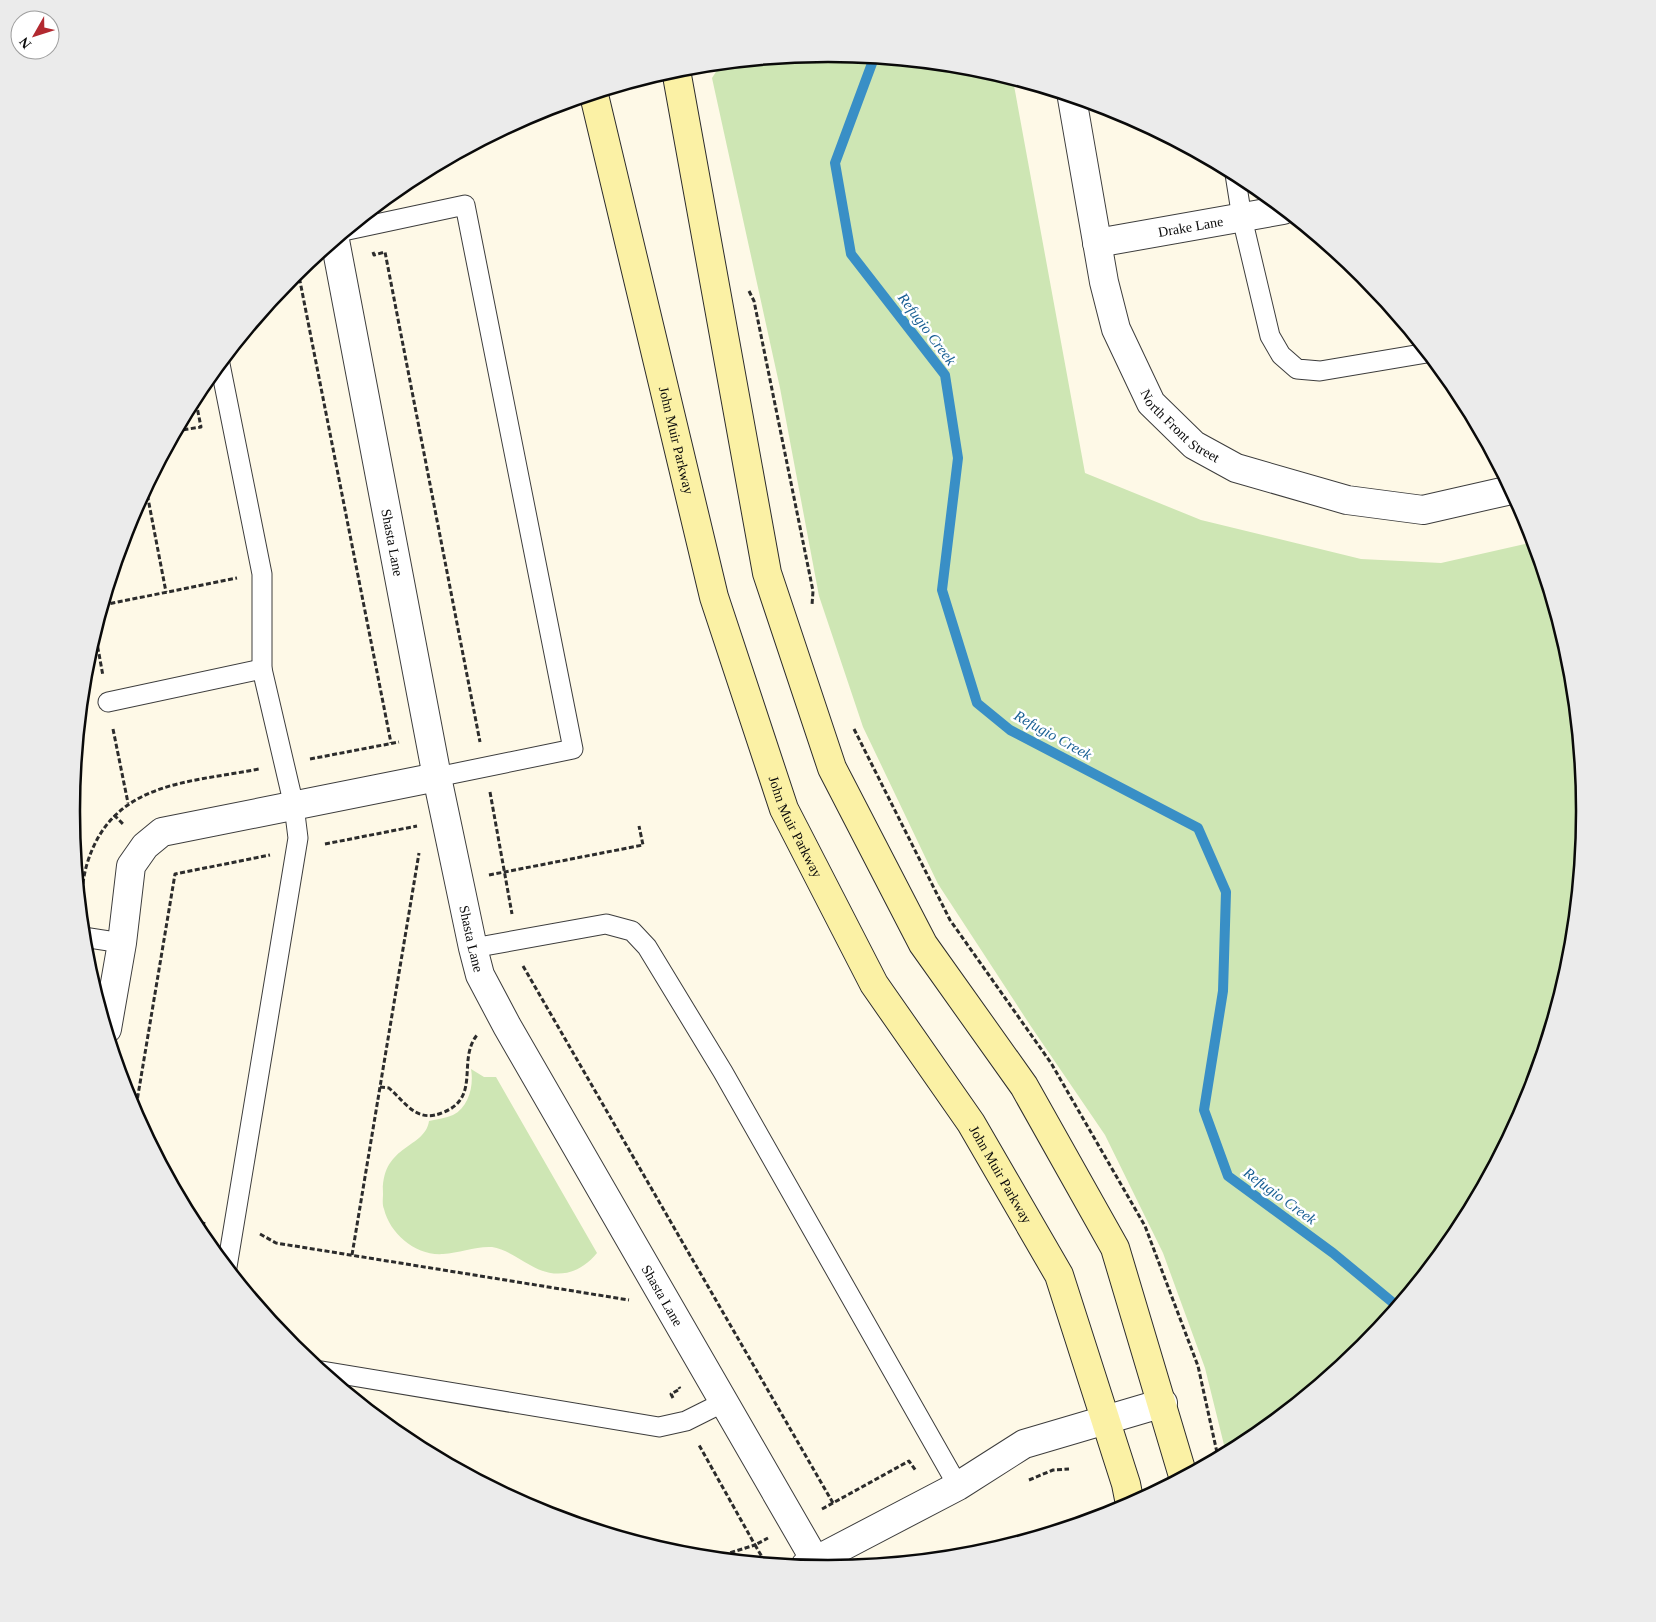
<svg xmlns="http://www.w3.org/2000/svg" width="1656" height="1622" viewBox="0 0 1656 1622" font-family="Georgia,serif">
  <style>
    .green { fill: #cee6b4 }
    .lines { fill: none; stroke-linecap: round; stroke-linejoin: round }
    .stream { stroke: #398fc6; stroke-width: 10 }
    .lane-casing { stroke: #3d3d3d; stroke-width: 21 }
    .street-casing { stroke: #3d3d3d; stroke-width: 30 }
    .secondary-casing { stroke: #2c2c2c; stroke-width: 30 }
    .path { stroke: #2c2c2c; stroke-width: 3; stroke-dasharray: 5 2.5; stroke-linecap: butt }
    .lane { stroke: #fff; stroke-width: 19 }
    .street { stroke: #fff; stroke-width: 28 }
    .secondary { stroke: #fbf1a5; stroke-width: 28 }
    .labels { text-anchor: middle; stroke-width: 5; stroke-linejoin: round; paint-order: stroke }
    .street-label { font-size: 14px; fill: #0a0a0a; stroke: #fff }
    .water-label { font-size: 15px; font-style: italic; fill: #1a6094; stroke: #fff }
    .rim { fill: none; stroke: #0a0a0a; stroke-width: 2.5 }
  </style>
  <rect width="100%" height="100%" fill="#fef9e7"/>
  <!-- green -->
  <g class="green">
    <polygon points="828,54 976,68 1013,80 1085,473 1201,520 1361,559 1441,563 1534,542 1571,664 1585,811 1571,959 1527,1101 1457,1232 1363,1347 1248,1441 1226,1453 1205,1368 1163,1253 1105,1135 1030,1025 938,884 863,727 819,596 780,388 712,78 721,64"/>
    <path d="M471,1069l13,8h12l101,176c-18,22 -42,27 -67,12 -12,-6 -24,-16 -38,-18 -16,-1 -33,6 -49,7 -27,2 -53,-20 -59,-45 -2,-4 -1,-11 -1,-15 -2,-50 42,-45 46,-73 8,-2 17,-3 24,-6 16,-8 21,-30 18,-46z"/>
  </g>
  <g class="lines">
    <!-- stream -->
    <polyline class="stream" points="874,58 835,163 851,254 945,375 958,458 942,590 977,703 1010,730 1198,828 1226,892 1223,991 1204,1110 1228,1176 1333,1253 1397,1306"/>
    <!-- lane casing -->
    <g class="lane-casing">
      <g id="lane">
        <polyline points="1235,174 1242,218 1270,336 1281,355 1297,369 1320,371 1427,353"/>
        <polyline points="348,230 465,205 573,749 437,777"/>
        <polyline points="220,364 262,574 262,669 294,806 298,838 227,1267"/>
        <polyline points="108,702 262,669"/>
        <polyline points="83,937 122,943"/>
        <polyline points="473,948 606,924 632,931 647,947 723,1072 958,1486"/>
        <polyline points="322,1371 659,1427 686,1421 724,1402"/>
      </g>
    </g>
    <!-- street casing -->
    <g class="street-casing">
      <g id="street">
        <path id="s1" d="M1072,98l32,184 12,47 35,74 43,42 42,23 111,32 76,10 88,-20"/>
        <path id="s2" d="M335,240l102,537 36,171 7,27 27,51 308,534"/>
        <path id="s3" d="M1097,243l186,-33"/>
        <polyline points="107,1029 122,943 131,866 145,846 162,832 437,777"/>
        <polyline points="805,1566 958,1486 1024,1444 1163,1403"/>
      </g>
    </g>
    <!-- secondary casing -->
    <g class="secondary-casing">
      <g id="secondary">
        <polyline points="676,70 767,573 832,768 923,944 1024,1086 1115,1248 1183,1476"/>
        <path id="s4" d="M594,95l120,502 70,212 90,175 97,139 88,152 67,209 4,20"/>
      </g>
    </g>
    <!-- path -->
    <g class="path">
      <polyline points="373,252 374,255 385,252 480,742"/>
      <polyline points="298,271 391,743"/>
      <polyline points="749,291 754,301 813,591 812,605"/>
      <polyline points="176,431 201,427 195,397"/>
      <polyline points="146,488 166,592"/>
      <polyline points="103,605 237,578"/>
      <polyline points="95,632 103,676"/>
      <polyline points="113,729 128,803"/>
      <polyline points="854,729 950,920 1051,1063 1145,1226 1198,1366 1218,1457"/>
      <polyline points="310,759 399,742"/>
      <polyline points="490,792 512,914"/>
      <polyline points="114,815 124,825"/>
      <polyline points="325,844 417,826"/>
      <polyline points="489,875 643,845 639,826"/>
      <path d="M80,906c2,-14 3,-29 7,-42 25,-83 101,-81 172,-95"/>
      <polyline points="523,966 833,1503"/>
      <path d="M380,1087l9,1c18,16 28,36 55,24 37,-15 13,-52 33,-77"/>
      <polyline points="135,1113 175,874 270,855"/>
      <polyline points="193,1221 207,1224"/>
      <polyline points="260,1234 276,1243 629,1300"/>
      <polyline points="352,1255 419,853"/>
      <polyline points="673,1398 671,1394 680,1389 679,1387"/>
      <polyline points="1029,1480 1053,1470 1069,1469"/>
      <polyline points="822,1509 909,1461 916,1471"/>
      <polyline points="693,1555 726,1554 755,1545 699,1445"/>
      <polyline points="765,1562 755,1545 768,1538"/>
    </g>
    <!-- lane -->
    <use href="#lane" class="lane"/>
    <!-- street -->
    <use href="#street" class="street"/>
    <!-- secondary -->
    <use href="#secondary" class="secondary"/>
  </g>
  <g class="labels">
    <!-- street labels -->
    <g class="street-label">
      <text dy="5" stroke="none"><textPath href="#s3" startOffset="95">Drake Lane</textPath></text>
      <text dy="5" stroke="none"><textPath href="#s1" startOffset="354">North Front Street</textPath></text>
      <text dy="5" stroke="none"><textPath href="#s4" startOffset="355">John Muir Parkway</textPath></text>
      <text dy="5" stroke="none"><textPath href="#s2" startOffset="308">Shasta Lane</textPath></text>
      <text dy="5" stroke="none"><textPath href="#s4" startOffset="760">John Muir Parkway</textPath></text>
      <text dy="5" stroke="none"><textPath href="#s2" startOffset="712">Shasta Lane</textPath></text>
      <text dy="5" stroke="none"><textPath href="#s4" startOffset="1165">John Muir Parkway</textPath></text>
      <text dy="5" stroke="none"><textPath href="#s2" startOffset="1118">Shasta Lane</textPath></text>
    </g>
    <!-- water labels -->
    <g class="water-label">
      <text transform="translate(927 329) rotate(53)" y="5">Refugio Creek</text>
      <text transform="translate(1053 735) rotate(29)" y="5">Refugio Creek</text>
      <text transform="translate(1280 1196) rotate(36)" y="5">Refugio Creek</text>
    </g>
  </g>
  <!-- crop -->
  <path d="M0 0H1656V1622H0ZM828 62H828A748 748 0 0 1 1576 810V812A748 748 0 0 1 828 1560H828A748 748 0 0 1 80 812V810A748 748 0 0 1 828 62Z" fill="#ebebeb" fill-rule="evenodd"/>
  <path class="rim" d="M828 62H828A748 748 0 0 1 1576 810V812A748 748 0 0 1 828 1560H828A748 748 0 0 1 80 812V810A748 748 0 0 1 828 62Z"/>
  <!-- north arrow -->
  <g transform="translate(35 35) rotate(231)"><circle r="24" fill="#ffffff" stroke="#9d9d9d"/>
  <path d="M0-4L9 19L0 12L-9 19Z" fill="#b22930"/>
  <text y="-8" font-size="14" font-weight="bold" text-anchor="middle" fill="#0a0a0a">N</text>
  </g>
</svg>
